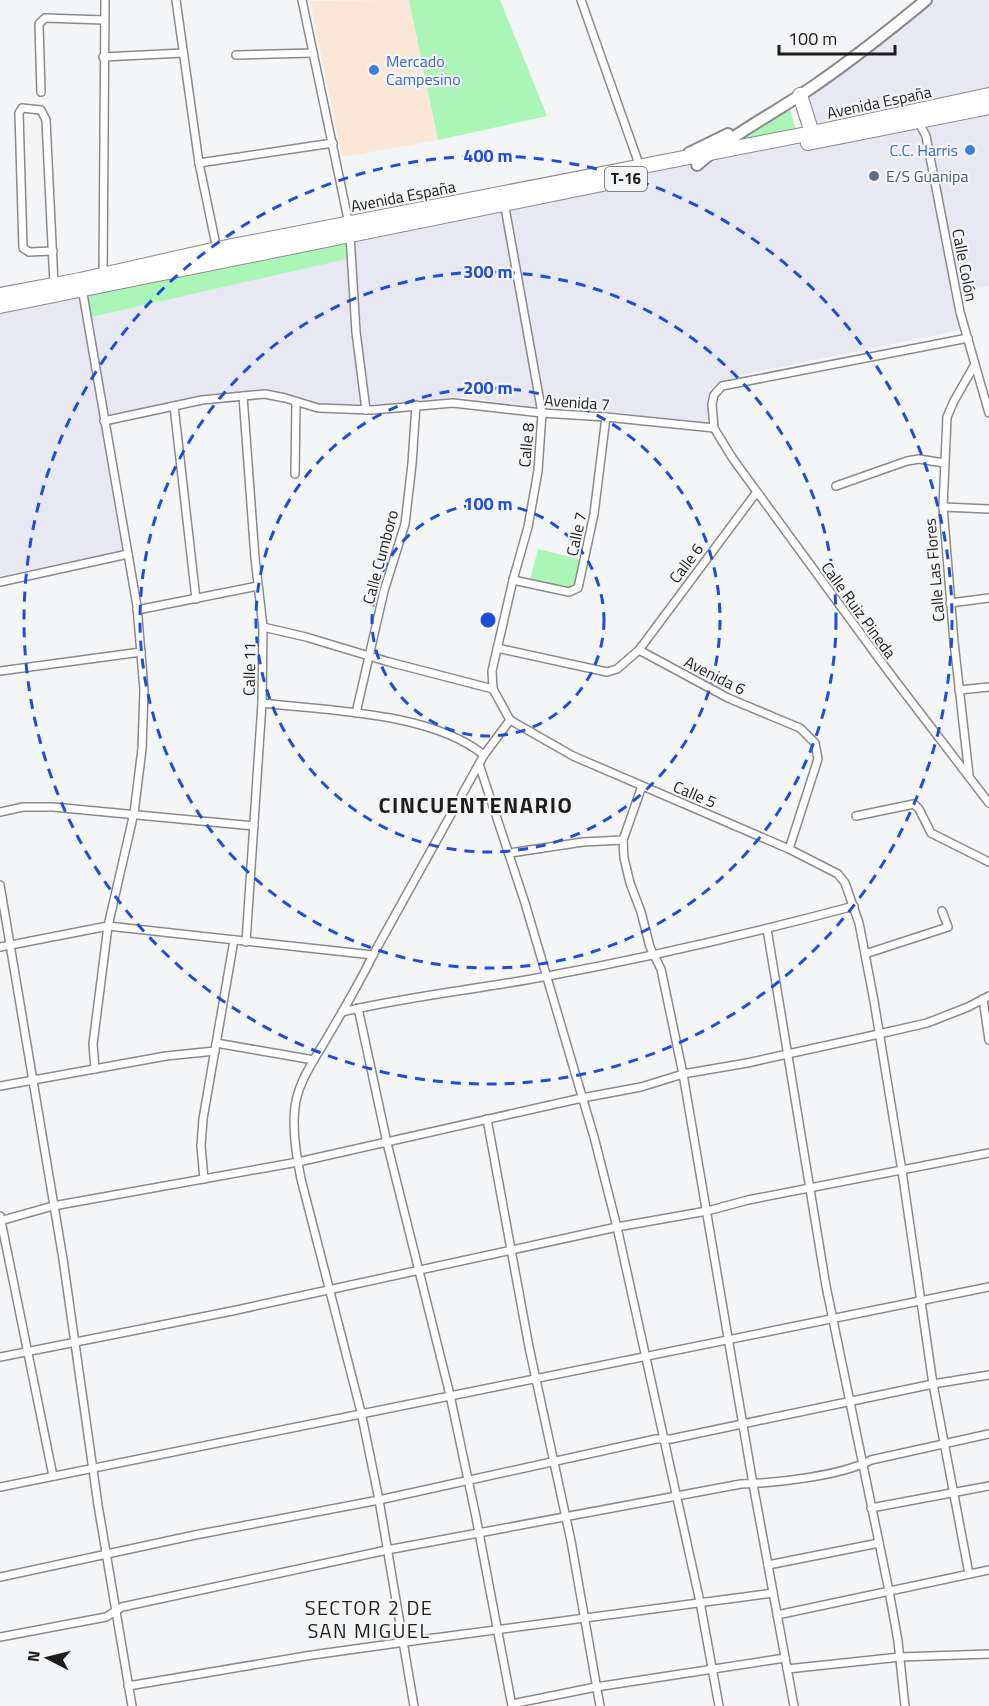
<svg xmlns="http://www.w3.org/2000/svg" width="989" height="1706" viewBox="0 0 989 1706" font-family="'Titillium Web',sans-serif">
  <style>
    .commercial { fill: #fae7d7 }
    .built { fill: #e7e8f1 }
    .green { fill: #abf5b7 }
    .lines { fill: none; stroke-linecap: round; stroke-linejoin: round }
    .street-casing { stroke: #8a8a8c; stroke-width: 10 }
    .primary-casing { stroke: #8a8a8c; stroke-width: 14 }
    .highway-casing { stroke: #8a8a8c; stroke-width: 16 }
    .street { stroke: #fff; stroke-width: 7 }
    .primary { stroke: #fff; stroke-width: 10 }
    .highway { stroke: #fff; stroke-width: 14 }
    .ring { fill: none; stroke: #1d4ed8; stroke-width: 3; stroke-dasharray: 10 8 }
    .shop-dot { fill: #3f7fe0; stroke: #f4f5f6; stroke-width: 2 }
    .service-dot { fill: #5c6f8a; stroke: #f4f5f6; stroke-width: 2 }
    .labels { text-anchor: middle; stroke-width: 4.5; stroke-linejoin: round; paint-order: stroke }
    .shield { fill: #f4f5f6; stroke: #5e5e5e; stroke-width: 1.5 }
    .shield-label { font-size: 15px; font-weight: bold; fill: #1d1d1d }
    .shop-label { font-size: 16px; fill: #366cbe; stroke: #f4f5f6; text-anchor: start }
    .street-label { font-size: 16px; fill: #1d1d1d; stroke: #f4f5f6 }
    .service-label { font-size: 16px; fill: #4e5e75; stroke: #f4f5f6; text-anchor: start }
    .quarter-label { font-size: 20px; letter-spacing: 1.5px; fill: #1d1d1d; stroke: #f4f5f6 }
    .district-label { font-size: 22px; font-weight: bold; letter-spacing: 1.5px; fill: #1d1d1d; stroke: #f4f5f6 }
    .centre { fill: #1d4ed8; stroke: #f4f5f6; stroke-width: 3 }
    .ring-label { font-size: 18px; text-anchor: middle; font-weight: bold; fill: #1d4ed8; stroke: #f4f5f6; stroke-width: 4.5; stroke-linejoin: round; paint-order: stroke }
  </style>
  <rect width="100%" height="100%" fill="#f4f5f6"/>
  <!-- commercial -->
  <polygon class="commercial" points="409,0 438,140 342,157 310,1"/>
  <!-- built -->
  <polygon class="built" points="934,0 989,0 989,286 950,292 961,330 736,376 714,386 708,401 708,423 615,412 536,408 463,397 361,406 319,404 270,391 245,391 177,401 101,420 122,551 0,576 0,301 814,136 802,96 855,66"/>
  <!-- green -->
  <g class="green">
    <polygon points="409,0 500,0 547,116 438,140"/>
    <polygon points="789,105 796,131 735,142"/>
    <polygon points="350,235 351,258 87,318 82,290"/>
    <polygon points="538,549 582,560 574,590 530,580"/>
  </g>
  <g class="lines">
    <!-- street casing -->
    <g class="street-casing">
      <g id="street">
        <polyline points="176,0 199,163 217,250"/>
        <polyline points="302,0 349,224"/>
        <polyline points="581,0 640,167"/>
        <polyline points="236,55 313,53"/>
        <polyline points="103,57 183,53"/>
        <polyline points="41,92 39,24 45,18 104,20"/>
        <polyline points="918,121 926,136 960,312 989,413"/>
        <polyline points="199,163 333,143"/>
        <polyline points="350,235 356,332 366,410"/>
        <polyline points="53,251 29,252 23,248 19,113 22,108 41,110 46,120 54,285"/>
        <polyline points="103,275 105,0"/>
        <polyline points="82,288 137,606 144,690 142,749 134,813 108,926 93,1044 95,1069"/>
        <polyline points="968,338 722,386 714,395 712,404 714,428 733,459 888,671 989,803"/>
        <polyline points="243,396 255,558 263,627 262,703 246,942"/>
        <polyline points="174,406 196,599"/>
        <polyline points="104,421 202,400 265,394 285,398 318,408 372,410 453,403 542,413 606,417 714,428"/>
        <polyline points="295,474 296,402"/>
        <polyline points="836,486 907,461 919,459 944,463"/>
        <polyline points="943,507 989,509"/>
        <polyline points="513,580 569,592 578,588 594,514 606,417"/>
        <polyline points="0,582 128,554"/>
        <polyline points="950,603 989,598"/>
        <polyline points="137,610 258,586"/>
        <polyline points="263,627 306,637 389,662 493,689 510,720"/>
        <polyline points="497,648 607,672 617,669 639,650 728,698 800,728 815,743 818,759 789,849"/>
        <polyline points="639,650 756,493"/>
        <polyline points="0,671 141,652"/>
        <polyline points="493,689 492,671 513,580 528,527 538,471 542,413 504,202"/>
        <polyline points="959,690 989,687"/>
        <path d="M262,703c68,8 169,9 222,52"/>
        <polyline points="356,713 384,591 405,524 412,464 416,405"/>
        <polyline points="510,720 573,756 789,849 838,874 845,883 859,923 874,1001 902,1171 933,1384 969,1574"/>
        <polyline points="479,764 525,903 594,1137 617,1227 700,1602 719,1706"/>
        <polyline points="969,775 954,642 943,507 947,417 954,401 974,366"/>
        <polyline points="642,786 623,840 624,858 630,883 641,912 650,947 661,969 683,1074 753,1484 794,1706"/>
        <polyline points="0,812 23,807 53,807 254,826"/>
        <polyline points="856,816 914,804 919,809 931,833 989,862"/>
        <polyline points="510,853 583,842 623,840"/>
        <polyline points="0,885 63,1259 98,1505 132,1706"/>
        <polyline points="767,929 826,1286 889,1591 898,1641 905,1706"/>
        <polyline points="0,947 108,926 373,955"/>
        <polyline points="865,954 948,927 942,911"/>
        <polyline points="983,999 989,1040"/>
        <polyline points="358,1008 387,1143 450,1395 476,1517 512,1706"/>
        <path d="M342,1012c68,-16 138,-23 206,-36 103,-19 205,-43 306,-70"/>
        <polyline points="216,1043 314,1060"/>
        <polyline points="0,1086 166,1056 215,1051"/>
        <polyline points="487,1119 529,1347 571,1541 600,1706"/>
        <polyline points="204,1179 201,1146 203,1119 234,940"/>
        <polyline points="0,1216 53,1476"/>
        <polyline points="0,1221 53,1206 298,1162 582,1098 641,1087 683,1074 747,1063 879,1034 927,1023 968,1007 989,996"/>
        <polyline points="0,1357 232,1311 617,1227 707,1211 748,1200 989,1153"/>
        <polyline points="0,1487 989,1287"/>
        <polyline points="871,1508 989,1486"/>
        <polyline points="768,1565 879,1543"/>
        <polyline points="0,1577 195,1535 379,1500 656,1439 671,1439 933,1384 989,1375"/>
        <polyline points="777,1615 989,1570"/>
        <path d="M0,1637l106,-20 16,-10 265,-57 354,-66c35,-1 100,-8 130,-24l118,-26"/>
        <polyline points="787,1669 900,1657 989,1654"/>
        <polyline points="128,1686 312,1655 427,1639 773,1593"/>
        <path d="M414,1706l-35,-206 -18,-88 -60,-233c-5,-24 -10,-54 -5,-78 4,-20 17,-40 28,-58 17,-29 34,-57 49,-88l111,-200 26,-35"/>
        <polyline points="513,1706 517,1703 596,1687 785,1658"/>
      </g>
    </g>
    <!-- primary casing -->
    <g class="primary-casing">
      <g id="primary">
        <polyline points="689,153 728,134"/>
        <path d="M697,165c32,-28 70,-48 105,-71 44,-29 84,-61 124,-94"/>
      </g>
    </g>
    <!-- highway casing -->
    <g class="highway-casing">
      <g id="highway">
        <polyline points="800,95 812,133"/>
        <polyline points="808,143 989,107"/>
        <polyline points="0,295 80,280 217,249 812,133 989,95"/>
        <polyline points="0,306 627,179"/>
      </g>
    </g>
    <!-- street -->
    <use href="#street" class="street"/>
    <!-- primary -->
    <use href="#primary" class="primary"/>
    <!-- highway -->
    <use href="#highway" class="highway"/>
  </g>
  <!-- distance rings -->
  <g class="ring">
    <circle cx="488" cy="620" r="116"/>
    <circle cx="488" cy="620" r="232"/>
    <circle cx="488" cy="620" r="348"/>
    <circle cx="488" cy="620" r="464"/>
  </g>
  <!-- markers -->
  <g class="shop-dot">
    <circle cx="374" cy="70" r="6"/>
    <circle cx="970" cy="150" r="6"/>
  </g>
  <circle class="service-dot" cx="874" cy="176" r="6"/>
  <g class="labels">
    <!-- shield labels -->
    <rect class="shield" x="605" y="167" width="42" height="24" rx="4.5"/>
    <g class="shield-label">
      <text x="626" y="184">T-16</text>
    </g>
    <!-- shop labels -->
    <g class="shop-label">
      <text x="386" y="67">Mercado<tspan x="386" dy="18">Campesino</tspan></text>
      <text x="958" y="156" text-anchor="end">C.C. Harris</text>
    </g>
    <!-- street labels -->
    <g class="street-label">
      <text transform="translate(879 102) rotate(-12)" y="6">Avenida España</text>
      <text transform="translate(403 196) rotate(-11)" y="6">Avenida España</text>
      <text transform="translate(965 265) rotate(79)" y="6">Calle Colón</text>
      <text transform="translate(577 402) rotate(4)" y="6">Avenida 7</text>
      <text transform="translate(526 445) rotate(-85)" y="6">Calle 8</text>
      <text transform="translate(576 534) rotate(-78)" y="6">Calle 7</text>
      <text transform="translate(380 557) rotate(-75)" y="6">Calle Cumboro</text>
      <text transform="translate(686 563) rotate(-53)" y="6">Calle 6</text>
      <text transform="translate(934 570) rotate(-95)" y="6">Calle Las Flores</text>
      <text transform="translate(859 610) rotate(54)" y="6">Calle Ruiz Pineda</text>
      <text transform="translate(249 669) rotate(-89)" y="6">Calle 11</text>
      <text transform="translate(715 675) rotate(27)" y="6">Avenida 6</text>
      <text transform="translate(695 794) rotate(23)" y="6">Calle 5</text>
    </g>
    <!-- service labels -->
    <g class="service-label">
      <text x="886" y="182">E/S Guanipa</text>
    </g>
    <!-- quarter labels -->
    <g class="quarter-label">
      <text x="369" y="1615">SECTOR 2 DE<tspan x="369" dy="23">SAN MIGUEL</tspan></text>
    </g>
    <!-- district labels -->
    <g class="district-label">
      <text x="476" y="813">CINCUENTENARIO</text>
    </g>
  </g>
  <circle cx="488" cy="620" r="9" class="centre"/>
  <g class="ring-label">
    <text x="488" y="162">400 m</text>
    <text x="488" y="278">300 m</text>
    <text x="488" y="394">200 m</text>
    <text x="488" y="510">100 m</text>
  </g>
  <!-- north arrow -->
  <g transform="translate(48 1658) rotate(277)" stroke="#f4f5f6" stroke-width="4.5" paint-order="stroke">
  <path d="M0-4.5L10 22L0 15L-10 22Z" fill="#1d1d1d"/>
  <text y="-9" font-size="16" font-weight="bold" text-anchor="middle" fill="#1d1d1d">N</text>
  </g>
  <!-- scale -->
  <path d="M779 45v9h116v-9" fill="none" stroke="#1d1d1d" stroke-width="3"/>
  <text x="788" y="45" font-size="18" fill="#1d1d1d" stroke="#f4f5f6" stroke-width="4.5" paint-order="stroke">100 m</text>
</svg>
